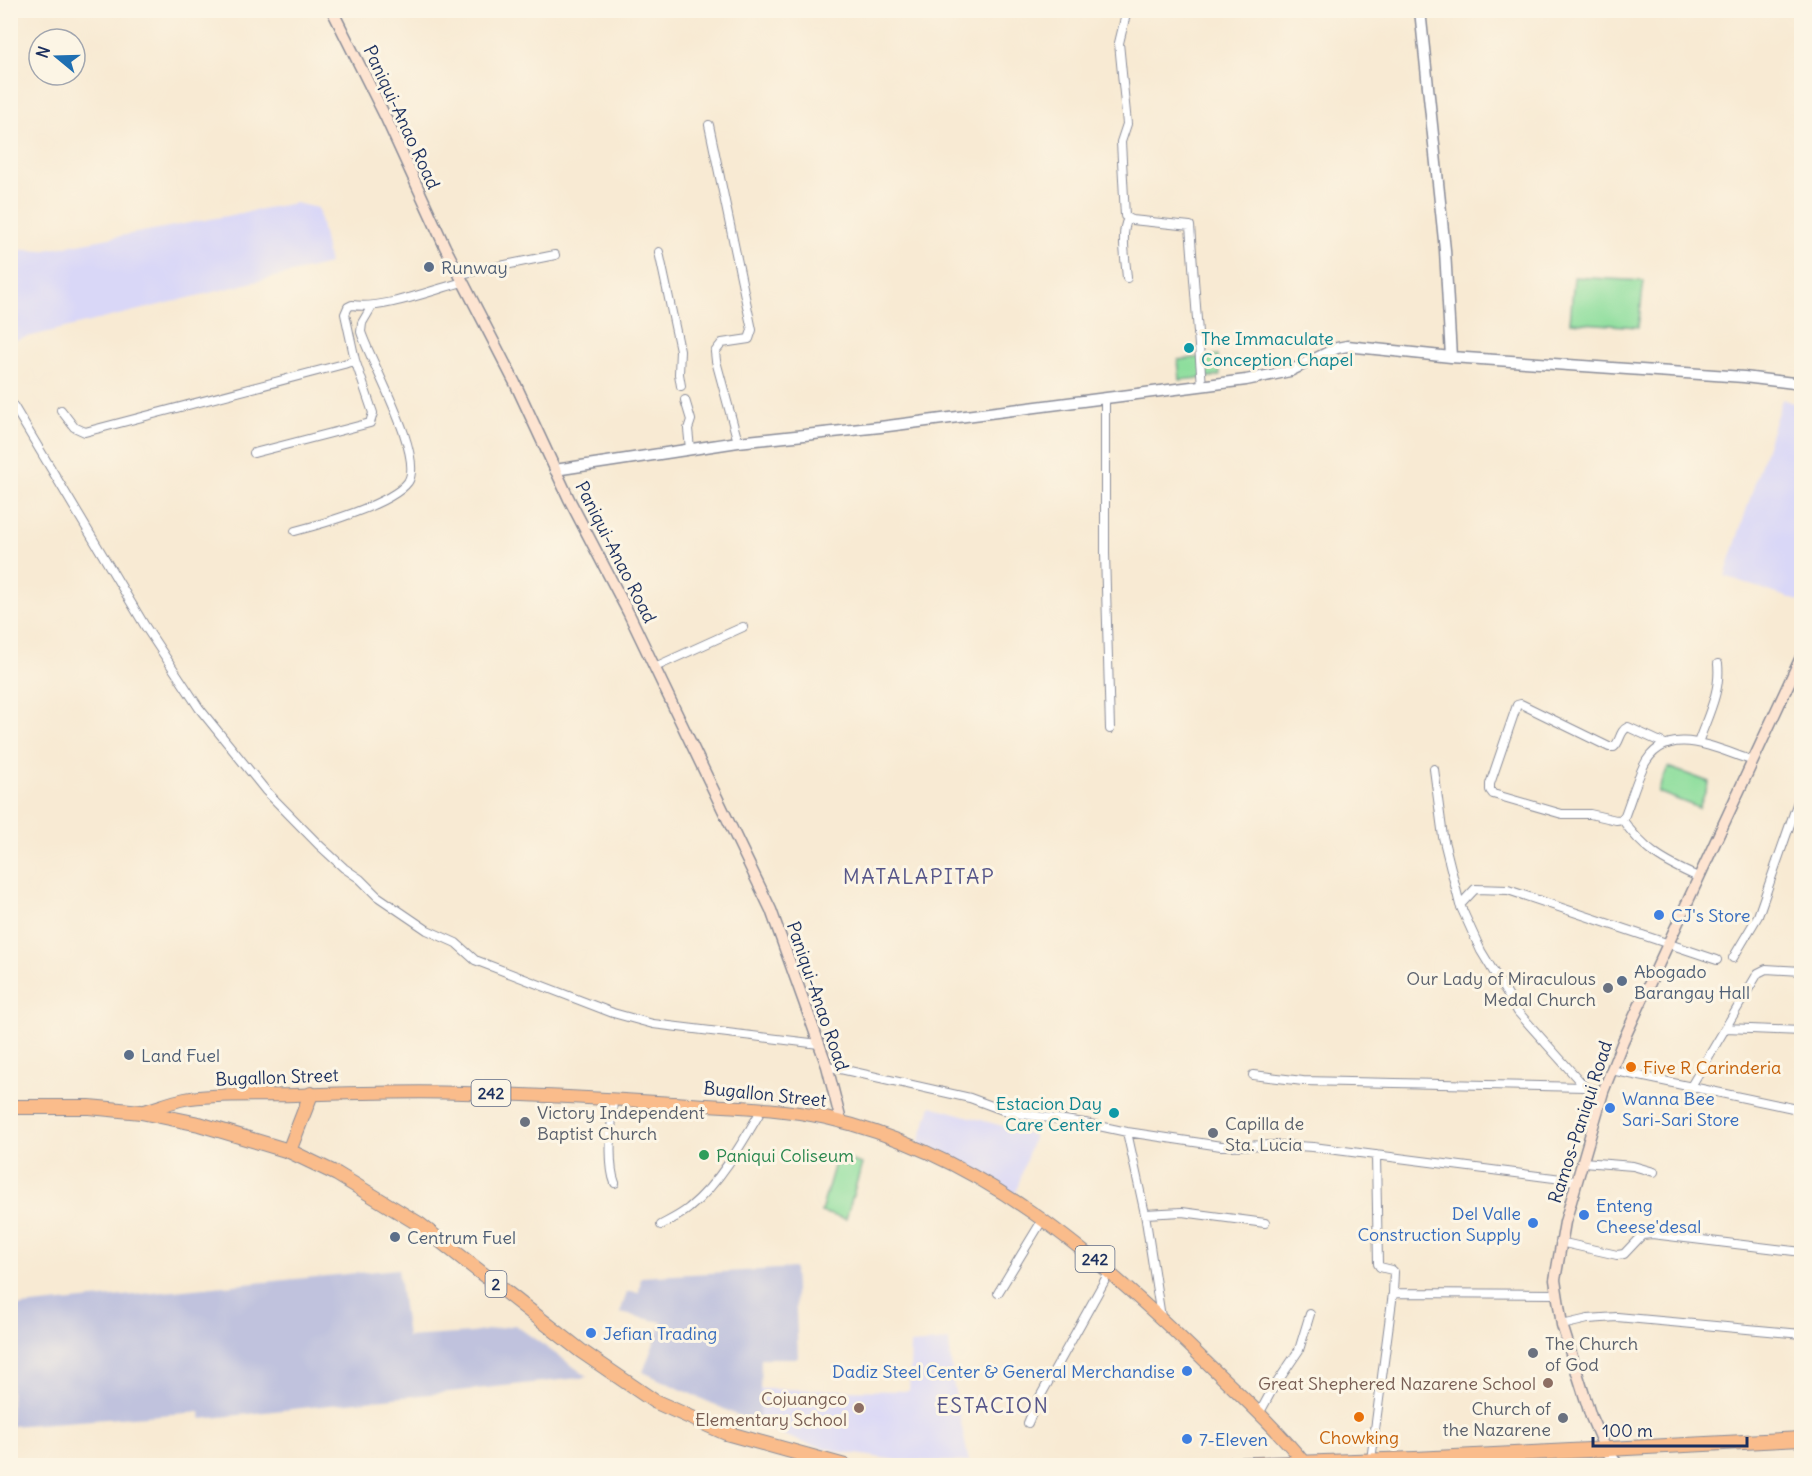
<svg xmlns="http://www.w3.org/2000/svg" width="1812" height="1476" viewBox="0 0 1812 1476" font-family="Delius,sans-serif">
  <style>
    .built { fill: #d9d7f7 }
    .industrial { fill: #c0c2dd }
    .green { fill: #8ede9d; stroke: #54867e; stroke-width: 1.5 }
    .lines { fill: none; stroke-linecap: round; stroke-linejoin: round }
    .minor-casing { stroke: #8a8c98; stroke-width: 10 }
    .tertiary-casing { stroke: #8a8c98; stroke-width: 13 }
    .secondary-casing { stroke: #8a8c98; stroke-width: 13 }
    .primary-casing { stroke: #8a8c98; stroke-width: 14 }
    .trunk-casing { stroke: #8a8c98; stroke-width: 16 }
    .minor { stroke: #fff; stroke-width: 8 }
    .tertiary { stroke: #fff; stroke-width: 10 }
    .secondary { stroke: #fde4d1; stroke-width: 10 }
    .primary { stroke: #fabc8b; stroke-width: 12 }
    .trunk { stroke: #fabc8b; stroke-width: 14 }
    .service-dot { fill: #5c6f8a; stroke: #fcf5e5; stroke-width: 2 }
    .culture-dot { fill: #0f9aa8; stroke: #fcf5e5; stroke-width: 2 }
    .shop-dot { fill: #3f7fe0; stroke: #fcf5e5; stroke-width: 2 }
    .worship-dot { fill: #6b7280; stroke: #fcf5e5; stroke-width: 2 }
    .food-dot { fill: #e8710a; stroke: #fcf5e5; stroke-width: 2 }
    .leisure-dot { fill: #2e9e5b; stroke: #fcf5e5; stroke-width: 2 }
    .education-dot { fill: #8d6e63; stroke: #fcf5e5; stroke-width: 2 }
    .labels { text-anchor: middle; dominant-baseline: central; stroke-width: 6; stroke-linejoin: round; paint-order: stroke }
    .shield { fill: #fcf5e5; stroke: #5e6a86; stroke-width: 1.5 }
    .shield-label { font-size: 16px; font-weight: bold; fill: #1b2f5e }
    .street-label { font-size: 18px; fill: #1b2f5e; stroke: #fcf5e5 }
    .service-label { font-size: 18px; fill: #4e5e75; stroke: #fcf5e5; text-anchor: start }
    .culture-label { font-size: 18px; fill: #0d838f; stroke: #fcf5e5; text-anchor: start }
    .shop-label { font-size: 18px; fill: #366cbe; stroke: #fcf5e5; text-anchor: start }
    .worship-label { font-size: 18px; fill: #5b616d; stroke: #fcf5e5; text-anchor: start }
    .food-label { font-size: 18px; fill: #c56008; stroke: #fcf5e5; text-anchor: start }
    .leisure-label { font-size: 18px; fill: #27864d; stroke: #fcf5e5; text-anchor: start }
    .education-label { font-size: 18px; fill: #785e54; stroke: #fcf5e5; text-anchor: end }
    .quarter-label { font-size: 21px; letter-spacing: 1.5px; fill: #57578a; stroke: #fcf5e5 }
  </style>
  <rect width="100%" height="100%" fill="#fcf5e5"/>
  <filter id="ink" filterUnits="userSpaceOnUse"><feTurbulence type="fractalNoise" baseFrequency=".0167" numOctaves="2"/><feDisplacementMap in="SourceGraphic" scale="12" xChannelSelector="R" yChannelSelector="G"/><feConvolveMatrix kernelMatrix="1 2 1 2 8 2 1 2 1" color-interpolation-filters="sRGB"/></filter>
  <filter id="wash" filterUnits="userSpaceOnUse"><feTurbulence type="fractalNoise" baseFrequency=".008" numOctaves="4" result="noise"/><feDisplacementMap in="SourceGraphic" scale="24" xChannelSelector="R" yChannelSelector="G"/><feGaussianBlur stdDeviation="1.35" result="paint"/><feColorMatrix in="noise" values="0 0 0 0 0 0 0 0 0 0 0 0 0 0 0 0 0 1.4 0 .05"/><feComposite in="paint" operator="in"/></filter>
  <g filter="url(#wash)">
    <rect width="100%" height="100%" fill="#f8ead3"/>
    <path class="built" d="M295,203L318,208L329,264L11,341V243V249L41,251Z
      M1782,399L1801,406V602L1725,576Z
      M931,1106L1034,1135L1015,1195L918,1145Z
      M949,1341L953,1382L969,1462L897,1460L842,1452L801,1442L759,1425L760,1389L909,1391L911,1344Z"/>
    <path class="industrial" d="M794,1268L798,1358H761L759,1425L643,1372L662,1322L620,1313L627,1292H639L641,1277Z
      M398,1269L407,1337L472,1333L515,1325L588,1377L201,1419L200,1412L11,1426V1307Z"/>
    <path class="green" d="M1574,277L1644,281L1638,327L1570,322Z
      M1218,355L1220,376L1180,380L1178,360Z
      M1668,767L1709,782L1699,808L1658,792Z
      M837,1156L862,1164L846,1219L821,1212Z"/>
  </g>
  <g filter="url(#ink)">
    <g class="lines">
      <defs>
        <path id="minor" d="M1127,10L1119,43L1127,124L1121,142L1125,216L1132,220L1190,226L1202,386
          M709,125L752,330L749,339L722,343L715,352L716,361L738,442
          M659,252L680,350L679,374L681,386
          M460,274L555,255
          M1127,278C1126,263 1120,231 1128,219
          M1105,399V553L1110,729
          M10,400L145,626L199,708L266,791L318,844L344,868L360,879L377,896L427,930L456,943L475,960L613,1013L653,1024L819,1044
          M685,400L691,420L688,429L690,449
          M61,410L74,427L85,432L344,364L355,360L345,314L348,307L352,305C383,310 432,290 463,282
          M254,453L370,423L373,413L355,360
          M295,531C322,524 392,504 408,482C425,456 370,361 361,332L362,323L372,306
          M655,667L743,627
          M1698,743C1707,717 1721,692 1718,664
          M1665,744L1628,727C1619,731 1621,741 1614,747H1609L1521,704L1517,705L1490,784V790L1493,794L1562,814H1590L1616,820L1622,819L1625,815C1631,799 1636,782 1643,767C1665,721 1716,749 1751,760
          M1434,769L1443,837L1460,905
          M1622,819C1644,851 1664,862 1698,877
          M1733,958L1758,916L1802,790
          M1726,1028L1802,1031
          M827,1066L970,1098L1008,1112L1085,1123L1127,1132L1221,1146L1282,1145L1313,1147L1577,1181
          M1611,1070L1802,1110
          M1253,1075L1303,1081L1585,1087L1603,1092
          M1585,1087L1518,1012L1481,951L1460,905L1475,889L1508,890L1717,960
          M1690,1088L1758,973L1766,969L1802,971
          M613,1099C612,1121 607,1164 615,1183
          M1127,1132L1145,1214L1161,1317
          M1376,1155L1378,1264L1380,1267L1392,1270L1394,1272L1393,1293L1556,1294
          M1583,1162L1633,1166L1654,1172
          M1145,1214L1182,1212L1265,1223
          M661,1225C670,1220 681,1215 689,1208C719,1184 743,1142 762,1109
          M1560,1242L1617,1255L1624,1254L1642,1235L1652,1234L1802,1252
          M998,1293L1043,1219
          M1562,1325L1588,1319L1617,1317L1802,1334
          M1259,1414L1272,1390L1299,1350L1310,1314
          M1028,1423L1036,1404L1110,1271
          M1371,1460L1393,1293"/>
        <path id="tertiary" d="M1420,10L1445,250L1451,357
          M555,470L738,442L880,427L1246,380L1290,371L1337,348L1347,346L1451,357L1744,377L1802,384
          M1605,1449L1619,1466"/>
        <path id="secondary" d="M332,10L385,116L445,247L515,383L569,499L629,614L771,910L827,1066L841,1121
          M1605,1449L1591,1417L1562,1325L1555,1280L1565,1222L1603,1092L1623,1041L1802,655"/>
        <path id="primary" d="M141,1112C156,1108 170,1102 185,1099C218,1093 261,1096 295,1095C351,1093 407,1091 463,1093C539,1095 615,1099 690,1104C735,1107 781,1108 826,1118C977,1152 1095,1253 1203,1359C1238,1393 1276,1427 1307,1466"/>
        <path id="trunk" d="M10,1107H89L141,1112L199,1124L289,1151L337,1174L419,1224L581,1351L654,1401L726,1433L845,1466
          M289,1151L311,1094
          M1197,1466L1415,1459L1802,1439"/>
      </defs>
      <use href="#minor" class="minor-casing"/>
      <use href="#tertiary" class="tertiary-casing"/>
      <use href="#secondary" class="secondary-casing"/>
      <use href="#primary" class="primary-casing"/>
      <use href="#trunk" class="trunk-casing"/>
      <use href="#minor" class="minor"/>
      <use href="#tertiary" class="tertiary"/>
      <use href="#secondary" class="secondary"/>
      <use href="#primary" class="primary"/>
      <use href="#trunk" class="trunk"/>
    </g>
  </g>
  <g class="service-dot">
    <circle cx="429" cy="267" r="6"/>
    <circle cx="1622" cy="981" r="6"/>
    <circle cx="129" cy="1055" r="6"/>
    <circle cx="395" cy="1237" r="6"/>
  </g>
  <g class="culture-dot">
    <circle cx="1189" cy="348" r="6"/>
    <circle cx="1114" cy="1113" r="6"/>
  </g>
  <g class="shop-dot">
    <circle cx="1659" cy="915" r="6"/>
    <circle cx="1610" cy="1108" r="6"/>
    <circle cx="1584" cy="1215" r="6"/>
    <circle cx="1533" cy="1223" r="6"/>
    <circle cx="591" cy="1333" r="6"/>
    <circle cx="1187" cy="1371" r="6"/>
    <circle cx="1187" cy="1439" r="6"/>
  </g>
  <g class="worship-dot">
    <circle cx="1608" cy="988" r="6"/>
    <circle cx="525" cy="1122" r="6"/>
    <circle cx="1213" cy="1133" r="6"/>
    <circle cx="1533" cy="1353" r="6"/>
    <circle cx="1563" cy="1418" r="6"/>
  </g>
  <g class="food-dot">
    <circle cx="1631" cy="1067" r="6"/>
    <circle cx="1359" cy="1417" r="6"/>
  </g>
  <circle class="leisure-dot" cx="704" cy="1155" r="6"/>
  <g class="education-dot">
    <circle cx="1548" cy="1383" r="6"/>
    <circle cx="859" cy="1408" r="6"/>
  </g>
  <g class="labels">
    <g class="shield">
      <rect x="471.5" y="1080" width="39" height="26" rx="4.5"/>
      <rect x="1075.5" y="1246" width="39" height="26" rx="4.5"/>
      <rect x="485.5" y="1271" width="21" height="26" rx="4.5"/>
    </g>
    <g class="shield-label">
      <text x="491" y="1093">242</text>
      <text x="1095" y="1259">242</text>
      <text x="496" y="1284">2</text>
    </g>
    <g class="street-label">
      <text transform="translate(402 117) rotate(65)">Paniqui-Anao Road</text>
      <text transform="translate(616 552) rotate(63)">Paniqui-Anao Road</text>
      <text transform="translate(818 996) rotate(71)">Paniqui-Anao Road</text>
      <text transform="translate(277 1077) rotate(-2)">Bugallon Street</text>
      <text transform="translate(765 1094) rotate(6)">Bugallon Street</text>
      <text transform="translate(1580 1122) rotate(-72)">Ramos-Paniqui Road</text>
    </g>
    <g class="service-label">
      <text x="441" y="267">Runway</text>
      <text x="1634" y="971">Abogado<tspan x="1634" dy="21">Barangay Hall</tspan></text>
      <text x="141" y="1055">Land Fuel</text>
      <text x="407" y="1237">Centrum Fuel</text>
    </g>
    <g class="culture-label">
      <text x="1201" y="338">The Immaculate<tspan x="1201" dy="21">Conception Chapel</tspan></text>
      <text x="1102" y="1103" text-anchor="end">Estacion Day<tspan x="1102" dy="21">Care Center</tspan></text>
    </g>
    <g class="shop-label">
      <text x="1671" y="915">CJ's Store</text>
      <text x="1622" y="1098">Wanna Bee<tspan x="1622" dy="21">Sari-Sari Store</tspan></text>
      <text x="1596" y="1205">Enteng<tspan x="1596" dy="21">Cheese'desal</tspan></text>
      <text x="1521" y="1213" text-anchor="end">Del Valle<tspan x="1521" dy="21">Construction Supply</tspan></text>
      <text x="603" y="1333">Jefian Trading</text>
      <text x="1175" y="1371" text-anchor="end">Dadiz Steel Center &amp; General Merchandise</text>
      <text x="1199" y="1439">7-Eleven</text>
    </g>
    <g class="worship-label">
      <text x="1596" y="978" text-anchor="end">Our Lady of Miraculous<tspan x="1596" dy="21">Medal Church</tspan></text>
      <text x="537" y="1112">Victory Independent<tspan x="537" dy="21">Baptist Church</tspan></text>
      <text x="1225" y="1123">Capilla de<tspan x="1225" dy="21">Sta. Lucia</tspan></text>
      <text x="1545" y="1343">The Church<tspan x="1545" dy="21">of God</tspan></text>
      <text x="1551" y="1408" text-anchor="end">Church of<tspan x="1551" dy="21">the Nazarene</tspan></text>
    </g>
    <g class="food-label">
      <text x="1643" y="1067">Five R Carinderia</text>
      <text x="1359" y="1437" text-anchor="middle">Chowking</text>
    </g>
    <g class="leisure-label">
      <text x="716" y="1155">Paniqui Coliseum</text>
    </g>
    <g class="education-label">
      <text x="1536" y="1383">Great Shephered Nazarene School</text>
      <text x="847" y="1398">Cojuangco<tspan x="847" dy="21">Elementary School</tspan></text>
    </g>
    <g class="quarter-label">
      <text x="919" y="876">MATALAPITAP</text>
      <text x="993" y="1405">ESTACION</text>
    </g>
  </g>
  <rect width="1812" height="1476" fill="none" stroke="#fcf5e5" stroke-width="36"/>
  <g transform="translate(57 57) rotate(289)"><circle r="28" fill="#fcf5e5" stroke="#a2a6af" stroke-width="1.5"/>
  <path d="M0-4.5L10 22L0 15L-10 22Z" fill="#1f6fb2"/>
  <text y="-9" font-size="16" font-weight="bold" text-anchor="middle" fill="#1b2f5e">N</text>
  </g>
  <path d="M1593 1437v9h154v-9" fill="none" stroke="#1b2f5e" stroke-width="3"/>
  <text x="1602" y="1437" font-size="18" fill="#1b2f5e" stroke="#fcf5e5" stroke-width="4.5" paint-order="stroke">100 m</text>
</svg>
